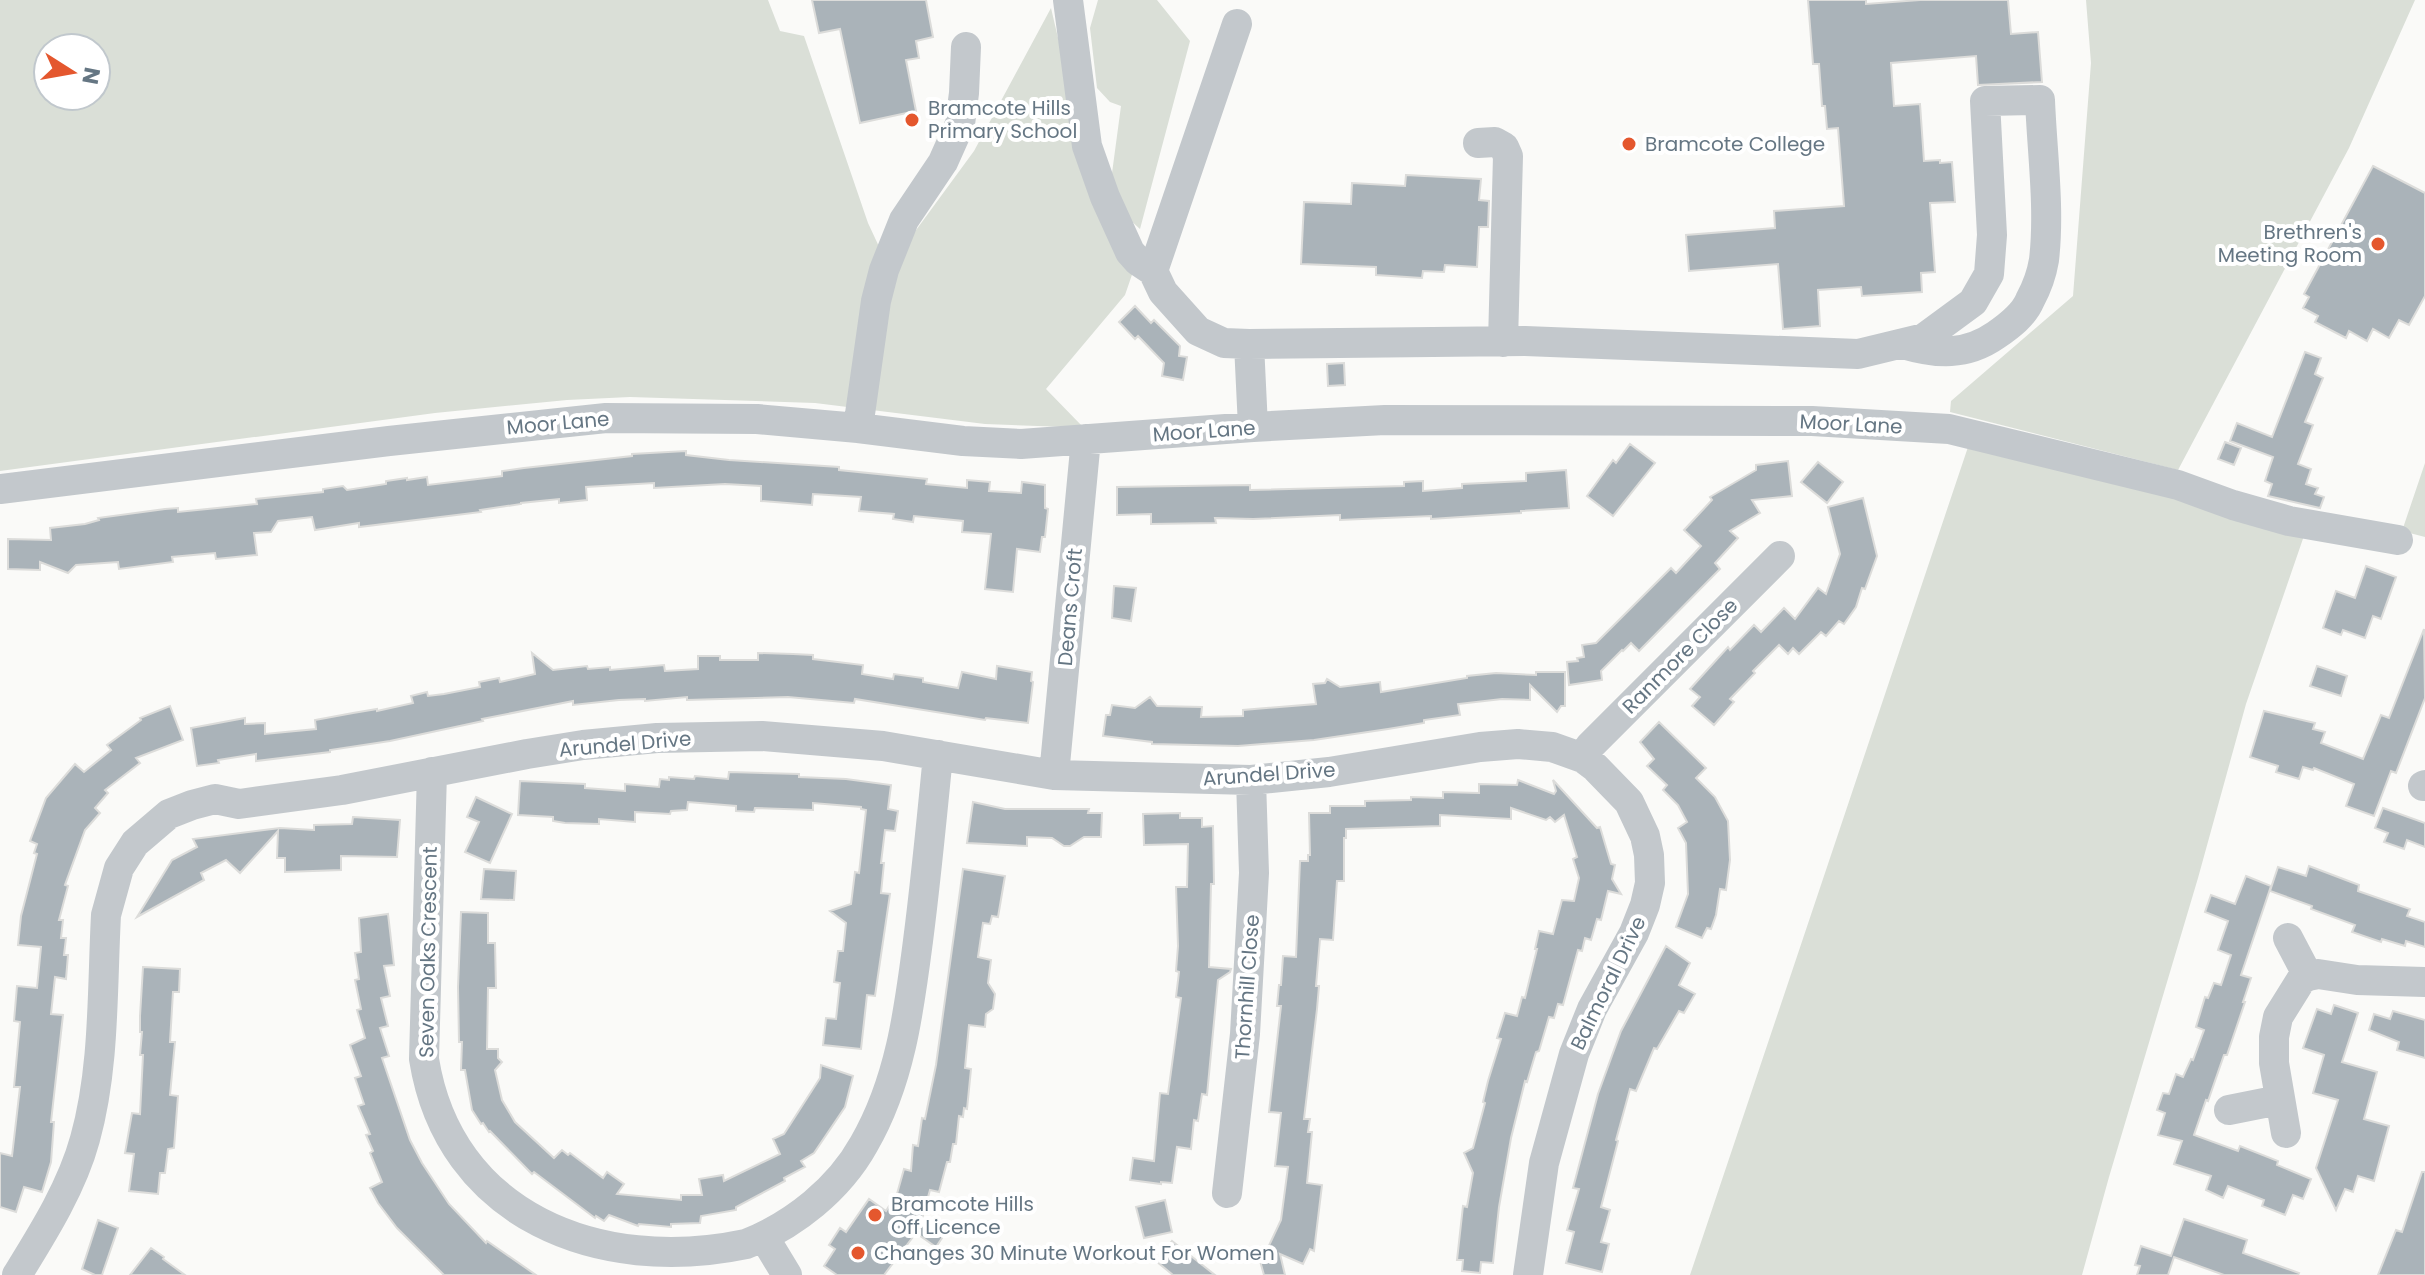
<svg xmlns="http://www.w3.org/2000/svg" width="2425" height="1275" viewBox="0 0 2425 1275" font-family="Poppins,sans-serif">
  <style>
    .green { fill: #dadfd7; fill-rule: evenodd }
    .building { fill: #aab3b9; stroke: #dcdcda; stroke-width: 2 }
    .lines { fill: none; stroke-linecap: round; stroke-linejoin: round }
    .minor { stroke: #c3c8cc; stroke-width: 30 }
    .poi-dot { fill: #e4572e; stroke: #fff; stroke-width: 3 }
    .labels { text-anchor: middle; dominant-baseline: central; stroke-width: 8; stroke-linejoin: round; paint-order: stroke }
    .poi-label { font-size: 20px; fill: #657683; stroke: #fff; text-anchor: start }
    .street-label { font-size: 20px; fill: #657683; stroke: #fff }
  </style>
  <rect width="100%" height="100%" fill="#fafaf8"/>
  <path class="green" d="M0,0H768L780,31L804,36L868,223L882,253L911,237L974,151L1051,8L1084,149L1135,266L1125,295L1046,389L1082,426L1067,427L985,424L815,403L630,397L567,400L435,413L0,471ZM48,48H96V96H48Z
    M1098,0H1157L1190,41L1140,229L1119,210L1110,188L1121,106L1110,102L1097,88L1090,28Z
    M2086,0H2415L2349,148L2178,470L1950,412L1951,401L2073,296L2091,63Z
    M1968,447L2306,530L2246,704L2198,878L2109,1177L2082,1275H1690Z
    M2425,463V537L2402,531Z"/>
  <path class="building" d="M812,0H926L933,37L916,41L919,58L906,60L916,111L860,123L840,29L819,33Z
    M1808,0H1866V4L1920,0H2008L2011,34L2038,32L2042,82L1978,85L1976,56L1891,63L1894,106L1920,104L1924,161L1940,160V163L1952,162L1955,202L1930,203L1935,272L1921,273L1922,292L1862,296L1861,287L1818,290L1820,326L1783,329L1778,264L1689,271L1686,235L1775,228L1774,211L1844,206L1838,128L1827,129L1825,106H1822L1819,64H1813Z
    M2373,166L2425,193V296L2409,325L2399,320L2389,338L2373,329L2367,341L2349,331L2346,338L2315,322L2318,316L2303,308L2309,297L2304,294Z
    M1406,175L1481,179L1479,200L1489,201L1488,227H1479L1477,267L1445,265L1444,272L1423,271L1422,278L1376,275V267L1301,264L1304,202L1351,204L1352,183L1405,186Z
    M1135,306L1151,323L1154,320L1180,346L1179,356L1187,357L1183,380L1162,376L1164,363L1138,336L1135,339L1119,322Z
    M2305,352L2321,358L2315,374L2323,378L2305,422L2313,425L2298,464L2311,469L2306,484L2318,488L2315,494L2324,497L2320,508L2268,496L2272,484L2265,481L2273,457L2230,441L2237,423L2272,437Z
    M1344,363L1345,385L1328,386L1327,364Z
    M2225,442L2241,448L2234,465L2218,459Z
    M1630,444L1655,463L1613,516L1587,496L1613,460L1616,463Z
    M686,451V455L729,460L839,467V470L927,479L926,484L967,488V480L990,482L989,491L1021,493L1022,482L1045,485V508L1048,509L1045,537H1042L1040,552L1017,549L1013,592L985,589L991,534L962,532L963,521L914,516L913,522L893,519L894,514L859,511L861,497L813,494L812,505L761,501V486L725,484L654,488V483L586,487L587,500L559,503V499L521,503V504L480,510L481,512L359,527V523L315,530L312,517L278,521L271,532L254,533L257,555L216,559L215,553L172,557L173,562L119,569L118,562L76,565L68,573L40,562V570L8,569V539L51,540L50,528L85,524L99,520L98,518L165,509L178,508V512L257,504L256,499L323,492V489L343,486L347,490L386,484V481L407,478V480L427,477L428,485L502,476V471L524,468L632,456V454Z
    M1788,461L1792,496L1752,500L1760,513L1730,531L1738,538L1715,563L1720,569L1639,651L1631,643L1623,651L1622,650L1601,671L1602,680L1569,685L1567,662L1578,661L1577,658L1584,657L1582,645L1596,643L1671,568L1676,573L1701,546L1684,530L1712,500L1710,497L1756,470V465Z
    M1818,462L1843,482L1827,503L1801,482Z
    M1566,470L1569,508L1521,511V513L1431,519V516L1340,520V515L1253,519L1215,518L1216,523L1151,524V514L1117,515V487L1250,485V490L1404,486V482L1423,481V491L1462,488V484L1526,481V473Z
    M1863,498L1877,556L1865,589L1862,588L1856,607L1844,624L1839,621L1826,636L1821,632L1799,654L1793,648L1788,654L1779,645L1753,671L1755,673L1730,699L1734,702L1714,725L1692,706L1700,697L1690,689L1728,647L1730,650L1754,625L1761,632L1784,608L1795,619L1818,588L1826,594L1840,554L1828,507Z
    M2366,566L2396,577L2381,619L2373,616L2365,638L2343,630L2341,635L2323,628L2336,591L2355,598Z
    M1114,586L1136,588L1131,621L1112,618Z
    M2424,629L2425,698L2396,773L2391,771L2374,816L2346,806L2354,784L2314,768L2313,770L2303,767L2299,779L2276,772L2278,766L2250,757L2264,711L2315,723L2313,729L2325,732L2321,743L2363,759L2381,715L2389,718Z
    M532,653L553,670L587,666L588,669L610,667V670L664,665L665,671L698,669V656H720V660H758V653L793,654L813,655V659L863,665L862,674L893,679L894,674L923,678V682L958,688L962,672L996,679L997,666L1032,672L1031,681L1033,682L1028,723L986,718L985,720L855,699L854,703L788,697L687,700V697L645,701V699L619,700L573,705V701L482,719L483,721L390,741L330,750V752L256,761V754L218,760L219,763L197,766L191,728L245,718V724L265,723V734L316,729L315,720L353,713L377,709V711L413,703L411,696L427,692L428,696L444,694L480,687L479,682L499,678L500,682L535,674Z
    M2317,666L2347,676L2341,696L2310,686Z
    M1536,672H1565V706H1561L1557,712L1530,685V700L1502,699L1458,704L1460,715L1424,720V723L1388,729L1314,740L1238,746L1152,744V742L1103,736L1106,715H1110L1112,705L1135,708L1150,697L1157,706L1202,707L1201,717L1243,716V710L1316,704L1313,684L1325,683L1327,679L1340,687L1380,682L1381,692L1467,678V676L1496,673L1536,675Z
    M170,706L183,740L136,758L140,763L105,790L108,793L95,808L100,813L85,830L65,885L68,886L59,920H63L61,938H66L64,955H68L66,979L55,977L51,1014L63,1015L51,1122H54L51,1162L42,1192L24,1187L16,1212L0,1207V1153L12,1156L20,1087H14L20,1022L14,1021L17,986L37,988L41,947L18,945L21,916L37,854L34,853L37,844L30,841L46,798L75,764L84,772L111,750L107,745L141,720L140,718Z
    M1659,722L1706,768L1696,778L1715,797L1728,821L1730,860L1726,890L1720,889L1716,915L1711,929L1707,928L1702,938L1676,927L1688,894L1686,843L1678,828L1687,822L1678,805L1663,790L1667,785L1647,766L1654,759L1640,742Z
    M729,772L799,774V777L846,779L891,785L888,809L898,811L895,831L885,830L881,863H884L881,893L890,894L875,996L867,995L861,1049L823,1045L826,1018L836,1019L840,983L834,982L838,951H843L846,923L830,911L851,904L855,872L859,873L866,810L861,809V807L813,803V810L755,808L754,812L736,811V806L688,802L687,810L671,811L670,814L635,812V822L599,819V824L565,823L553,821V817L518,815L520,781L585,784V788L625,791V784L659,787L660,779L669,780V777L694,779L695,776L728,779Z
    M1518,780L1554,794L1556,791L1553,780L1597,828L1600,827L1611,864L1615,865L1612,879L1621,894L1608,891L1601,920L1597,919L1591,940L1585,938L1582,951L1578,950L1563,1005L1558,1004L1554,1018L1549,1017L1539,1051L1536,1052L1527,1082L1525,1081L1511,1138L1499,1207L1493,1263L1481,1262L1480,1273L1462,1271L1463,1260H1457L1463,1206L1467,1207L1473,1173L1464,1153L1473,1148L1485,1103L1483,1102L1488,1081L1501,1039L1497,1038L1505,1013L1517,1016L1522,997L1525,998L1537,949H1535L1539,931L1553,934L1562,900L1574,901L1579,878L1573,859L1577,857L1564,815L1555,822L1550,817L1546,820L1511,808V819L1440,815V826L1346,829V838H1344V881H1337L1333,940L1320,939L1316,986H1319L1317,1009L1304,1119H1310L1308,1132H1312L1307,1183L1322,1185L1314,1251L1310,1249L1303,1264L1280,1254L1285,1275H1264L1258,1254L1266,1252L1281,1220L1288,1167L1275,1166L1281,1113L1269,1112L1281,1006H1277L1279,985H1281L1283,956L1296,957L1300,861H1308V855H1310L1309,813H1330V806H1365V801L1411,800V797L1443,798V792L1479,793V784L1517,785Z
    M476,797L512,814L490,863L465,852L479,822L467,817Z
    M973,802L1005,809H1089L1088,813H1102L1101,837H1084L1070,846H1064L1052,838L1027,837V846L967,843Z
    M2383,808L2425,823V847L2407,840L2404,849L2384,842L2388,833L2375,828Z
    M1180,813V818H1202V827L1213,826L1214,884H1211L1209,967L1231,969L1230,972L1218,980L1207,1095L1202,1094L1198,1121L1194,1120L1191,1149L1177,1147L1172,1183L1161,1182V1184L1130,1180L1133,1158L1154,1161L1160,1093L1168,1094L1181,998L1176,997L1179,972L1176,971L1178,946L1176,887H1187L1188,844L1144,845L1143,814Z
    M353,817L400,820L397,857L341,856V870L285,872V858H277L278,831L240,873L226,860L201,873L204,880L137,917L172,860L197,847L193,839L280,828L314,830V825L352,824Z
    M2309,866L2359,885L2358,891L2410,909L2407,916L2425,922V947L2406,941L2405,946L2382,939L2381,942L2352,932L2355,925L2311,909L2312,906L2270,891L2278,867L2306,876Z
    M484,869L516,871L514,900L481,899Z
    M963,869L1005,876L998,917L992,916L990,924L983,923L978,957L991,960L988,983L995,994L993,1009L986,1014L985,1027L969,1025L965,1068L971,1069L967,1109L964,1108L963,1117L959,1116L956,1144H953L950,1162H947L939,1192L930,1190L922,1219L943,1228L942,1238L936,1247L916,1233L884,1275H837L824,1266L835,1249L829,1245L840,1228L846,1232L869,1199L886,1211L889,1206L893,1208L904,1169L911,1171L913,1145L918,1146L922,1118L925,1119L936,1065Z
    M2246,876L2271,886L2241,975L2251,978L2243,1002H2245L2227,1055H2224L2208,1101L2206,1100L2194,1135L2238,1151L2240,1146L2278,1161L2277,1165L2311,1179L2303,1199L2293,1195L2285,1215L2262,1206L2264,1200L2228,1186L2223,1198L2206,1190L2211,1176L2174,1164L2182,1141L2158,1135L2165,1113L2157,1110L2163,1093L2169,1094L2176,1074L2183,1077L2191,1059L2193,1060L2204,1030L2196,1027L2205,997L2208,998L2214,983L2221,985L2231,955L2218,950L2228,921L2205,912L2211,895L2235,904Z
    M461,912L488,913V943H495L496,988H488L487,1049H498V1058L502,1062L495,1070L502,1100L515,1122L554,1158L562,1150L568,1155L570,1153L603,1178L607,1172L624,1184L617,1194L681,1200V1195H702L699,1179L723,1175L724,1181L780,1154L773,1139L784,1134L820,1078L821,1065L853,1076L845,1107L814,1153L801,1161L805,1167L784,1178L785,1181L736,1207V1210L701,1216L700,1223L671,1224V1227L639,1224L638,1226L609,1215L604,1221L596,1216L595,1218L534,1172L532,1174L490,1131L489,1132L483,1123L481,1124L472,1110L465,1070H461L462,1042H459L458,987Z
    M388,914L394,965L384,966L390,996L381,998L388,1026L380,1028L389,1056L382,1058L410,1140L422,1163L449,1204L486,1243L487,1241L536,1275H444L397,1228L378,1203L370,1188L382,1182L370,1153L373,1151L366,1135L370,1134L358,1106L364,1104L355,1078L361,1076L350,1045L365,1038L357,1010L361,1009L355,980L359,979L355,953L361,952L359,918Z
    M1666,946L1690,963L1679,985L1695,994L1684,1013L1679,1011L1657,1049L1654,1048L1636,1091L1630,1089L1616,1140L1618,1141L1601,1207L1610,1210L1601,1242L1609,1244L1602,1272L1566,1263L1574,1232L1567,1230L1579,1189L1573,1188L1598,1094L1621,1031Z
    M143,967L180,969L179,992H173L170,1042H175L170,1095L178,1096L174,1148L168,1149L165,1173H160L158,1194L129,1191L134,1154L125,1153L132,1113L140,1114L143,1055H140L142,1032H140V1016Z
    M2334,1005L2358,1013L2342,1062L2377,1072L2364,1119L2389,1126L2374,1181L2358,1176L2353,1192L2345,1189L2336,1210L2316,1168L2338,1100L2313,1093L2324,1055L2303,1048L2317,1009L2331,1014Z
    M2393,1011L2425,1020V1058L2397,1050L2399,1042L2369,1030L2374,1014L2390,1019Z
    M2422,1172H2425V1275H2378L2396,1230L2402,1232Z
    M1165,1200L1172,1232L1144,1238L1136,1207Z
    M2184,1219L2247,1240L2243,1253L2299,1273L2298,1275H2224L2174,1257L2168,1275H2137L2140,1266L2135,1265L2141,1246L2171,1256Z
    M98,1220L118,1228L102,1275H95L82,1269Z
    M1172,1241L1215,1275H1173L1156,1261Z
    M151,1248L164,1257L163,1259L185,1275H130Z"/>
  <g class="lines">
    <path class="minor" d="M1068,0L1087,146L1105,197L1130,252L1138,261L1153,271L1163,292L1198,331L1224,343L1249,344
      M1478,143L1495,142L1504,147L1508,156L1503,342
      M1153,271L1237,24
      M1253,427L1249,344L1525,341L1858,354L1924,338L1973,302L1989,274L1992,235L1985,101L2040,100C2042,152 2050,208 2044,260C2042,272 2036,289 2030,300C2024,315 2009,326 1996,335C1966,356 1937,354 1903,344
      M858,428L876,301L884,270L904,220L943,162L960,124L964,93L966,47
      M0,489L389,441L606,418L757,419L858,428L963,441L1021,444L1253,427L1385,420L1812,421L1949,429L2178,485L2233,505L2289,521L2398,540
      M1583,758L1590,746L1780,556
      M432,772L424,1059C449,1216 599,1275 746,1244C794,1225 839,1189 864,1144C900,1082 909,1011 918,941C926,879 932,817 938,755
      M1054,775L1086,439
      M2423,786L2425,785
      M2288,938L2308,976
      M2229,1110L2279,1100
      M2286,1133L2274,1063V1037L2278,1017L2301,980L2308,976L2318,974L2357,980L2425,982
      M1227,1193L1245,1034L1254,873L1251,780
      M764,1237L787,1275
      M17,1275C43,1233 72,1187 85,1139C105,1067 102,989 106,915L119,868L135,843L169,814L192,805L215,799L239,804L342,790L527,754L583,745L657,738L762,736L883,746L1054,775L1251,780L1329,772L1480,747L1518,744L1552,747L1583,758L1595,767L1629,802L1645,836L1649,855L1650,883L1645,905L1634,933L1592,1009L1574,1054L1544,1163L1528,1275"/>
  </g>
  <g class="poi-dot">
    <circle cx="912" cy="120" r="8"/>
    <circle cx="1629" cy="144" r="8"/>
    <circle cx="2378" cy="244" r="8"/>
    <circle cx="875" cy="1215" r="8"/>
    <circle cx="858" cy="1253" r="8"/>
  </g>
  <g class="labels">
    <g class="poi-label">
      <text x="928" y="108">Bramcote Hills<tspan x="928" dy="23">Primary School</tspan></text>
      <text x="1645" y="144">Bramcote College</text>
      <text x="2362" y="232" text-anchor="end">Brethren's<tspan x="2362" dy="23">Meeting Room</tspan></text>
      <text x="891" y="1204">Bramcote Hills<tspan x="891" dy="23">Off Licence</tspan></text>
      <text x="874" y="1253">Changes 30 Minute Workout For Women</text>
    </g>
    <g class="street-label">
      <text transform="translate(558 423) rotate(-5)">Moor Lane</text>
      <text transform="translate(1851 424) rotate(3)">Moor Lane</text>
      <text transform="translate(1204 431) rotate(-4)">Moor Lane</text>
      <text transform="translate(1070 607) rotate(-85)">Deans Croft</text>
      <text transform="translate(1680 656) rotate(-45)">Ranmore Close</text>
      <text transform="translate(625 744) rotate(-5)">Arundel Drive</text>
      <text transform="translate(1269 774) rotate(-4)">Arundel Drive</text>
      <text transform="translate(428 952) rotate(-89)">Seven Oaks Crescent</text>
      <text transform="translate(1608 983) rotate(-64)">Balmoral Drive</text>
      <text transform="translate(1247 987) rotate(-86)">Thornhill Close</text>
    </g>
  </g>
  <g transform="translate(72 72) rotate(101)"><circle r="38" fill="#ffffff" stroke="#c1c8cd" stroke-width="2"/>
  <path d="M0-6L14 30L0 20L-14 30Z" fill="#e4572e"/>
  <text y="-12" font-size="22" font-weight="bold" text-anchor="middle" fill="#657683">N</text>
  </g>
</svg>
